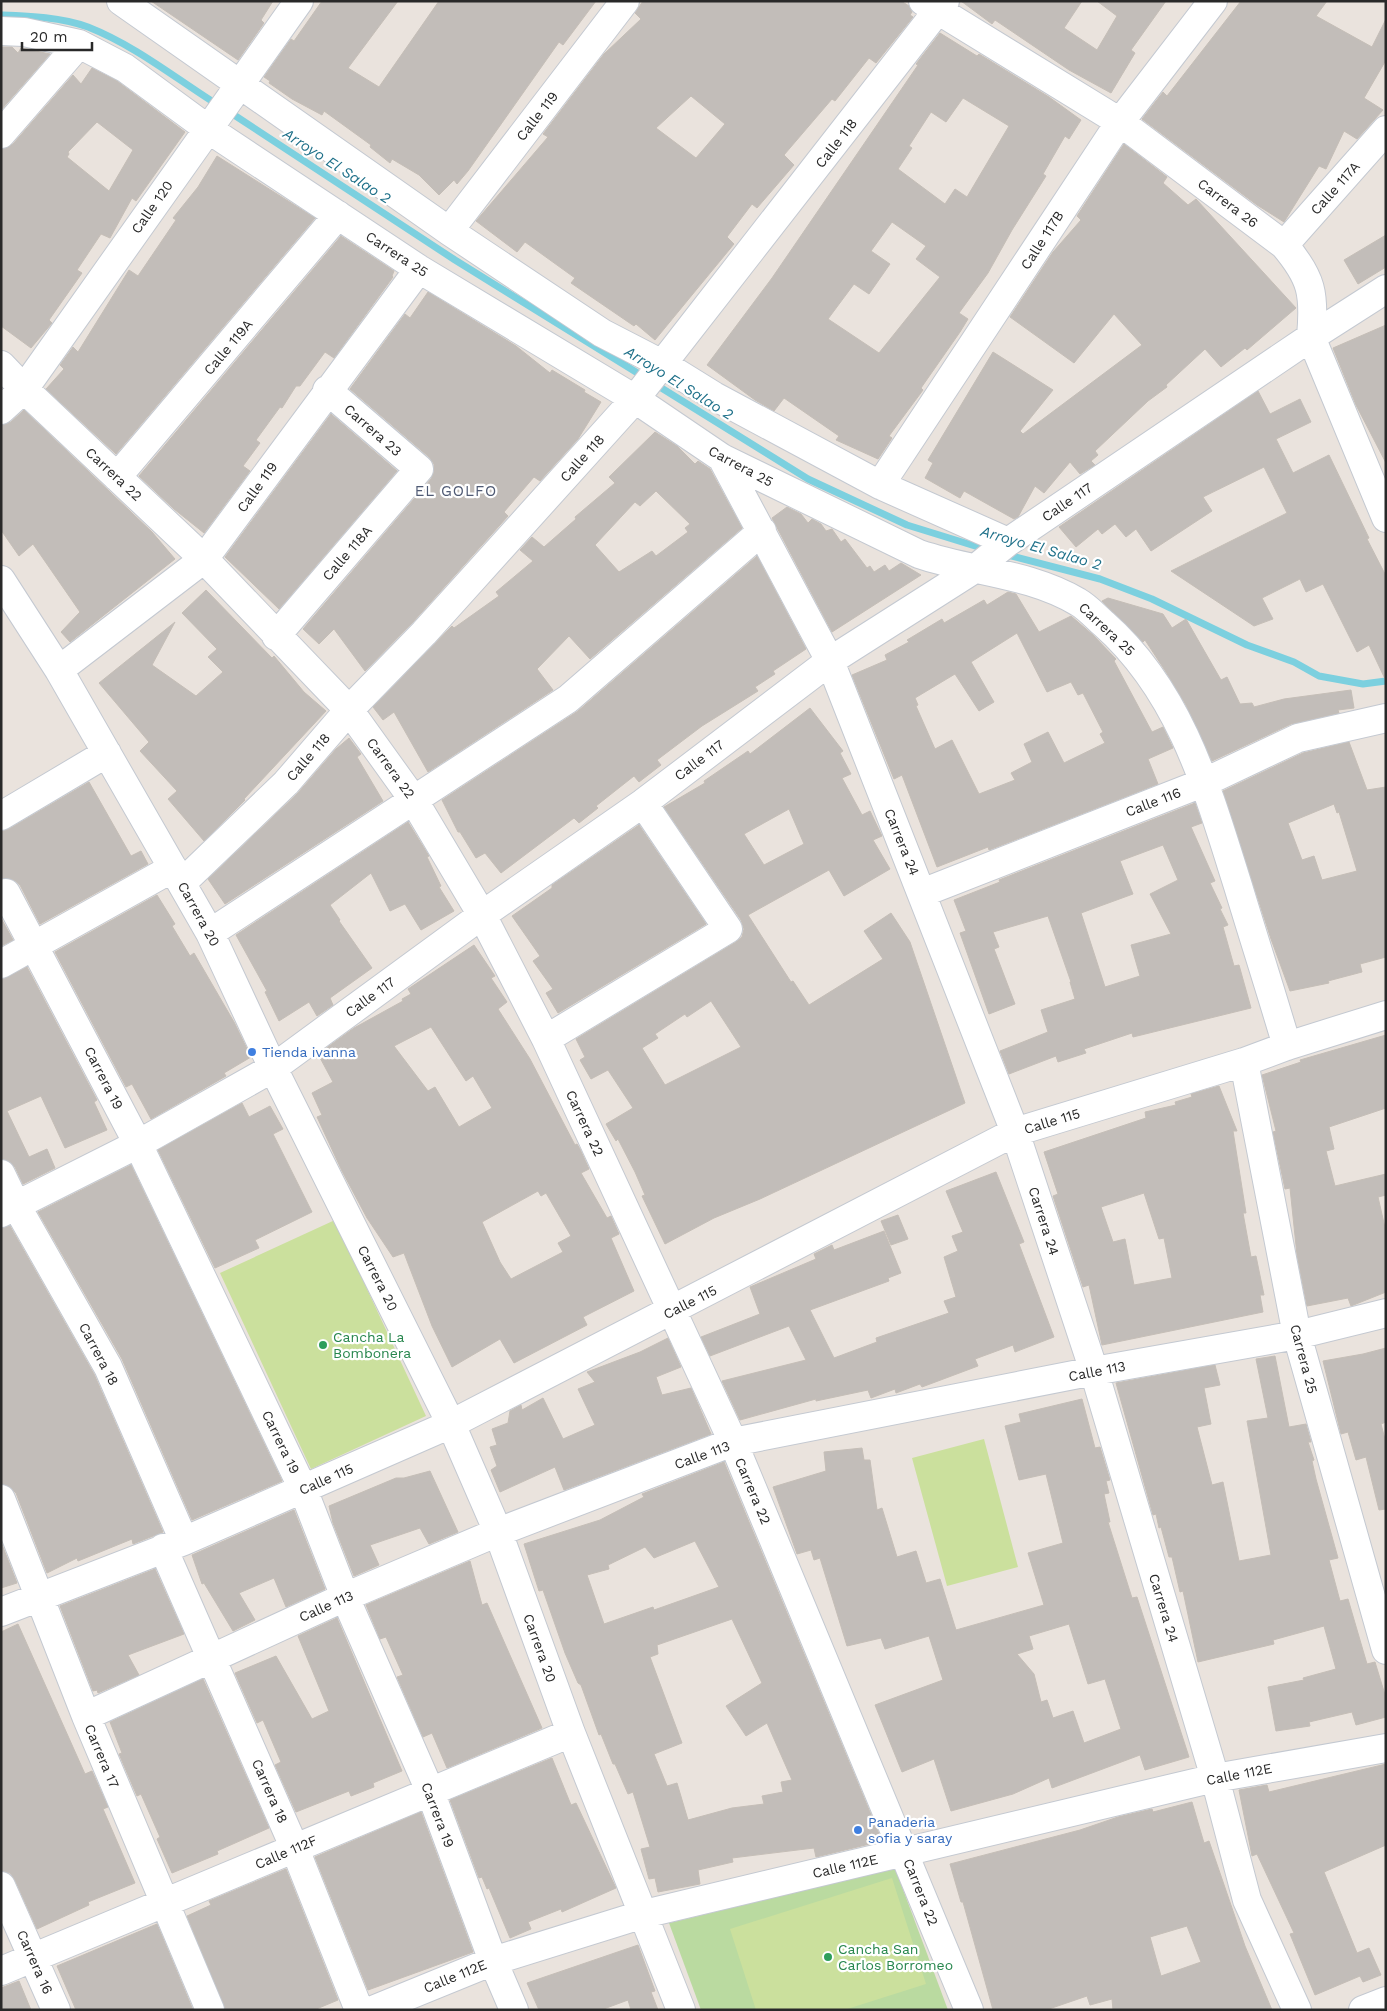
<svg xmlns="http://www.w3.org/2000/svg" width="1387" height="2011" viewBox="0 0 1387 2011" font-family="'Work Sans',sans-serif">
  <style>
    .green { fill: #badaa0 }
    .pitch { fill: #cbe09d }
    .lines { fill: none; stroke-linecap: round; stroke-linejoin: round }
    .stream { stroke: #7cd0df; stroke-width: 7 }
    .building { fill: #c2bdb9; stroke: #c5beb7; fill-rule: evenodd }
    .minor-casing { stroke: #c4c9d1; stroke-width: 30 }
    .minor { stroke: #fff; stroke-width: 28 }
    .shop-dot { fill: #3f7fe0; stroke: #fff; stroke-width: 2 }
    .leisure-dot { fill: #2e9e5b; stroke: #fff; stroke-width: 2 }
    .labels { text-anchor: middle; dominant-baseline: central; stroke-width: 4.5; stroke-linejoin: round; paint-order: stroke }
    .street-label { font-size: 14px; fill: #292929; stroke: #fff }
    .shop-label { font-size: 14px; fill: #366cbe; stroke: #fff; text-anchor: start }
    .leisure-label { font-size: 14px; fill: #27864d; stroke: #fff; text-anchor: start }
    .water-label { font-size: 15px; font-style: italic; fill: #1e7089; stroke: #fff }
    .neighbourhood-label { font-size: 15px; letter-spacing: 1px; fill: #4f5a74; stroke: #fff }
  </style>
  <rect width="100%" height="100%" fill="#eae3dd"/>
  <path class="green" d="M895,1868L948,2010H701L669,1923Z"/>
  <path class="pitch" d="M335,1220L426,1416L311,1469L220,1273Z
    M984,1439L1018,1567L947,1586L912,1458Z
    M892,1878L926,1984L844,2010H756L730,1929Z"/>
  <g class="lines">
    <path class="stream" d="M1,15C29,16 61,17 88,27C136,46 175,78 218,105
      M228,111L455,260L644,377
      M655,384L808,479L907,525L988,550
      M1004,554L1100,579L1152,599L1247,645L1294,662L1319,676L1363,684L1386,681"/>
  </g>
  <path class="building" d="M151,1H273L261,20L264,23L238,60Z
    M322,1H398L348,68L379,87L439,1H596L563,45L559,42L468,171L457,184L454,180L439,195L419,175L392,159L390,163L370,147L371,145L324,111L322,115L292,99L269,83L270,81L264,77L291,39L294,41Z
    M643,1H901L909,6L912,12L910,15L913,17L876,63L869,58L835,101L832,99L784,155L794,165L757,208L752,204L727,237L734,244L655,340L636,324L634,326L571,283L575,278L525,242L517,252L476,221L548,137L543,134L604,54L641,19L635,13ZM691,96L725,124L696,158L656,128Z
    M961,1H1082L1064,28L1097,50L1117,16L1097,1H1166L1131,50L1135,53L1111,93L1069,70L995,20L992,24Z
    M1241,1H1327L1316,16L1372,47L1386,19V60L1364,98L1383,110L1357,139L1344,131L1326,169L1319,166L1284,222L1257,205L1142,119L1163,92L1167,96Z
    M940,33L977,56L979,54L1049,97L1081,120L1069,139L1065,136L1043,174L1046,176L1012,230L988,273L959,313L968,319L960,332L921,388L923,390L889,436L892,438L878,459L836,440L839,436L784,398L774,411L755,400L707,365L772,278L918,65L916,64ZM963,98L1009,126L967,197L955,189L945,204L898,169L912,148L909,146L931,112L946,122ZM892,222L926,246L916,259L940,277L879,353L828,319L854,284L869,294L890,264L871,251Z
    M1,47H12L18,53L21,48L50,54L1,110Z
    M92,68L117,81L185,132L136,201L132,198L110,238L101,234L77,270L82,273L49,320L52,323L31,348L1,326V149L13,144L73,75L81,84ZM97,122L133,150L109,191L67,157L69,154L68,152Z
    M1124,144L1167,177L1163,183L1188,205L1196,199L1296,308L1247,350L1245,348L1221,367L1205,349L1166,385L1167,387L1148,401L1095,451L1098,455L1091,461L1095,465L1080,474L1070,462L1044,493L1035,486L1018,517L1014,519L964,491L960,498L925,478L933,463L928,460L993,352L1053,390L1020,431L1023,434L1142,345L1114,314L1074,363L1010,317L1053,252L1081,220L1077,216Z
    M217,156L315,218L116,454L46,389L64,369L60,365L73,347L78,352L129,270L138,276L176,220L173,218L198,187Z
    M1386,235V267L1358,284L1344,260Z
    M341,236L394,271L392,276L393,277L334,358L325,352L300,386H296L282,408L280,407L256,440L260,443L243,466L250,471L204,533L174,509L139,476Z
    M428,292L516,346L550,373L552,370L585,390L584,392L601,402L578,439L540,481L534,477L504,512L508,516L413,622L365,671L334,629L319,644L303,629L431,479L434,472V464L429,457L350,389L405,314L410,318Z
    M1386,325V463L1356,405L1333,348Z
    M1258,391L1270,414L1300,399L1311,422L1276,439L1293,473L1329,455L1369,538L1367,539L1386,576V681L1369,645L1357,652L1323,584L1306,592L1300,579L1262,598L1273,619L1254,626L1171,571L1287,513L1264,467L1203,497L1212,511L1151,551L1136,529L1126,537L1115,524L1102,534L1098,529L1076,547L1059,527Z
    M24,410L152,532L175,559L70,642L61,632L80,612L33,544L19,556L1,530V425L11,422Z
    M331,414L397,471L279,609L225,557Z
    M655,432L677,446L695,464L698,461L710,469L742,528L590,659L569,636L537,669L553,690L428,772L394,712L383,720L373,707L452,626L454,628L499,596L496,592L533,561L520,550L532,537L544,547L576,519L575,517L615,483L609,477ZM656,491L690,524L685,528L688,532L656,556L652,551L619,572L595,545L635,502L640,506Z
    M787,507L801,514L808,523L812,519L821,524L826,531L832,529L841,542L845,539L867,568L870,566L874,572L885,565L889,571L901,563L921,575L832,632L772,518Z
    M757,556L806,649L773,671L775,674L755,687L758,691L702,726L657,760L661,765L639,782L634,776L596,806L598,808L579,823L574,818L501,873L485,853L476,858L460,832H458L442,800L578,711Z
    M206,590L272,658L274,656L304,692L326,711L244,799L245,800L204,841L168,799L177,791L140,751L149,742L99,683L175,622L152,665L196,696L223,672L208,657L217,649L182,613Z
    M1008,592L1016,594L1039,632L1071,616L1093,635L1116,659L1114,661L1152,732L1163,727L1173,748L1148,759L1158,784L989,850L988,847L937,867L902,775L894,779L852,675L887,660L885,655L909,642L907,640L942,619L944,623L984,600L987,605ZM1017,633L1047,692L1071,682L1078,695L1083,693L1103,732L1100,734L1105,743L1064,763L1048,732L1024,744L1032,762L1011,773L1015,780L979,794L952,740L935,749L916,706L918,705L915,698L955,674L979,711L994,702L971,662Z
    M1108,598L1163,614L1172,628L1186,619L1221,680L1227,677L1240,704L1252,703L1254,707L1284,699L1351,690L1354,708L1338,710L1339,713L1291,724L1212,761L1186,705L1166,672L1145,640L1143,642L1102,601Z
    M810,708L843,751L840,753L851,774L842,778L862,815L870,811L882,836L873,840L890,869L844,896L829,870L748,915L791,982L793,981L809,1005L883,959L864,931L891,913L910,942L965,1103L760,1199L714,1218L665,1244L642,1196L645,1195L635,1172L618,1139L616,1141L606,1124L633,1108L608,1070L591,1079L580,1060L585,1057L576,1039L736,942L742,937L744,929L741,920L664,807L705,783L704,781L748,751L750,754ZM789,809L804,844L764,865L744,834ZM711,1001L741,1047L665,1085L642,1048L658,1038L655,1034L685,1014L687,1017Z
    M349,738L361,754L357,757L383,801L225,904L208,879L297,794L336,749Z
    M1349,742L1367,790L1386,787V957L1360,964L1362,972L1328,981L1329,983L1290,991L1271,939L1223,791L1303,753ZM1334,804L1337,813L1339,812L1357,871L1322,880L1314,856L1302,860L1288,823Z
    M89,782L131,856L141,851L148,864L40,924L20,885L14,880L1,879V832L9,829Z
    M1195,803L1202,823L1191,827L1215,881L1210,883L1222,908L1220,909L1228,925L1223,927L1234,966L1239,965L1251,1008L1133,1037L1132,1033L1084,1049L1086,1053L1058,1062L1056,1056L1009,1074L1000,1051L1048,1032L1041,1010L1075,999L1070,982H1071L1048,916L993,932L999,947L994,949L1015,1004L989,1014L960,933L966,931L954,900L1000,882L999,880ZM1163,845L1178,880L1150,894L1171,934L1131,945L1140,976L1105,987L1081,913L1133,894L1120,861Z
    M408,822L429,856L427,857L441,886L439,887L454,911L421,930L405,904L390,911L371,873L330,905L340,920L339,921L372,968L330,998L333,1005L317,1016L309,1002L279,1021L265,992L267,991L236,935Z
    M639,825L706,924L558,1013L546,993L553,989L533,961L540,956L512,916L552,888V885Z
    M157,895L175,924L172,926L190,956L194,953L234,1022L251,1057L224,1073L226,1076L151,1119L132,1084L126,1087L55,952Z
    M1,918L13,940L1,946Z
    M474,945L495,976L491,978L507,1002L498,1009L530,1059L575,1145L577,1144L580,1149L589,1169L581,1173L607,1218L611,1216L619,1234L611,1238L634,1291L583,1317L587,1325L514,1363L500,1339L452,1367L432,1326L404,1253L393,1257L367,1218L342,1171L317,1117L322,1115L312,1093L333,1082L318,1054L354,1028L403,1001L402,999L411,994L408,989ZM431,1027L466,1081L473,1076L492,1108L459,1127L435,1087L428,1091L394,1046ZM538,1191L541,1196L546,1193L571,1236L558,1243L563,1252L511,1279L500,1262L482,1222Z
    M27,967L97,1100L94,1102L107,1130L65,1148L41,1096L7,1111L29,1157L47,1149L55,1168L23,1184L15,1167L9,1161L1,1159V980Z
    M1386,1035V1108L1329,1127L1334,1149L1326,1151L1335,1186L1386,1174V1195L1378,1197L1386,1232V1292L1351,1306L1348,1298L1307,1306L1297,1255L1290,1188L1285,1189L1273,1132L1276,1131L1262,1075L1301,1062L1300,1060Z
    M1219,1086L1237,1131H1233L1246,1213H1243L1251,1257L1256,1256L1264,1295H1260L1263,1312L1102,1345L1089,1285L1083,1287L1053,1196L1058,1194L1044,1152L1146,1118L1145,1112L1176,1105L1175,1102L1192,1097L1191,1094ZM1144,1193L1159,1239L1164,1238L1172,1278L1134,1285L1125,1239L1113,1242L1101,1207Z
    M242,1103L249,1117L270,1106L283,1129L273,1134L312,1212L255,1240L259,1248L215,1268L158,1150Z
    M131,1165L282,1481L192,1520L122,1359L38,1212Z
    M996,1172L1024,1242L1019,1244L1054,1337L1015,1352L1013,1345L975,1359L978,1366L922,1387L920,1384L896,1393L895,1389L871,1398L868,1390L816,1401V1399L740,1420L722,1381L806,1360L789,1326L710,1356L701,1337L760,1314L750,1287L816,1259L814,1254L832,1245L834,1250L884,1231L901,1273L888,1278L889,1281L810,1310L834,1358L877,1342L876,1338L949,1313L944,1301L956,1297L944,1257L958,1251L952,1236L963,1232L946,1191Z
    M898,1215L908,1239L891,1245L881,1221Z
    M10,1226L94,1374L163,1532L133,1544L132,1539L78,1561L77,1558L47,1573L16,1493L10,1487L1,1484V1228Z
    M668,1338L681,1367L656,1377L662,1395L691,1388L711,1434L564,1490L555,1467L500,1492L491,1470L497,1466L490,1447L497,1445L492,1429L508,1423L510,1411L521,1405L522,1410L543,1398L563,1439L595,1425L578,1389L595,1382L587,1372L640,1352Z
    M1386,1348V1422L1381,1424L1386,1443V1509L1379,1510L1366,1457L1356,1460L1348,1432L1341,1434L1323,1361L1363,1354Z
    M1275,1356L1289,1427L1306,1424L1311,1442H1308L1314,1460L1312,1461L1316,1479L1338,1558L1329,1560L1340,1601L1348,1599L1367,1664L1375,1662L1386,1698V1717L1356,1725L1352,1712L1309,1722L1310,1726L1276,1731L1268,1687L1304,1680L1303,1678L1336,1669L1324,1626L1273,1640L1274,1644L1198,1662L1183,1591L1180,1592L1172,1557H1169L1161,1527L1159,1528L1156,1514L1153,1515L1116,1383L1215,1365L1220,1385L1204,1388L1211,1424L1197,1427L1212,1485L1223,1482L1239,1561L1271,1555L1247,1421L1268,1418L1256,1359Z
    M1082,1399L1095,1448L1100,1447L1110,1480L1106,1481L1109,1493L1104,1494L1110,1522H1108L1132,1598L1137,1597L1189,1757L1145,1770L1140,1755L1052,1788L1049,1778L1013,1794L951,1811L934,1759L902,1772L875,1705L943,1680L929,1636L885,1649L881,1638L847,1646L820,1558L814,1560L811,1550L797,1554L773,1487L826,1471L824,1452L862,1448L864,1460H870L877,1510L882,1508L897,1557L916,1551L926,1583L940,1579L956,1630L1044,1605L1028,1553L1063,1543L1046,1474L1019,1480L1005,1426L1021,1422L1019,1414ZM1069,1624L1088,1684L1105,1679L1121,1729L1084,1743L1073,1711L1053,1718L1047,1700L1041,1702L1034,1674L1017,1654L1033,1649L1029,1636Z
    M724,1462L882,1841L816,1857L814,1848L732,1858L733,1862L698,1870L700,1884L658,1892L655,1878L649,1879L641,1849L650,1847L633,1792L628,1794L615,1764H613L601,1734L599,1735L581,1685L578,1683L565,1653L543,1590L539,1591L524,1544L600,1520L644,1497L642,1494ZM695,1541L719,1587L654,1610L653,1607L604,1624L587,1575L609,1569L608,1565L645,1547L654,1558ZM732,1619L762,1683L726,1706L746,1736L767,1723L792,1780L781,1782L783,1792L762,1796L764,1804L732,1808L688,1820L677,1783L667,1786L654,1754L682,1743L650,1657L658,1654L657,1645Z
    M430,1471L458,1532L429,1544L420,1528L370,1545L379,1565L354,1576L333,1523L329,1506L396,1478H404Z
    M294,1510L325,1589L286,1607L274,1578L239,1593L255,1620L233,1631L204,1583L202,1584L192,1555Z
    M1,1542L17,1583L1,1588Z
    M470,1561L482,1605L487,1603L542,1728L447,1768L432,1733L423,1737L397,1677L403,1675L386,1637L380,1639L366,1605Z
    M155,1569L184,1634L128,1655L139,1675L98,1693L97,1690L93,1691L60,1606Z
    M337,1618L402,1771L373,1783L374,1787L351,1796L349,1791L296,1812L275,1765L281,1762L263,1720L257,1723L235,1673L276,1656L312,1719L329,1711L298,1636Z
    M18,1624L85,1774L92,1771L108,1807L103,1809L135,1883L88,1902L89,1905L37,1929L15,1880L10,1873L1,1871V1632Z
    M203,1679L269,1828L217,1851L218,1854L172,1873L157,1839L160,1837L141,1794L137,1796L119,1754L122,1753L110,1722Z
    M552,1758L571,1805L576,1803L616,1888L562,1912L561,1909L528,1922L531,1929L510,1938L489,1888L487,1889L482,1877L479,1878L450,1800Z
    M1386,1764V1845L1324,1872L1357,1953L1369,1948L1381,1975L1363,1982L1360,1976L1315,1995L1290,1934L1294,1933L1257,1854L1252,1856L1239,1790L1267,1785L1269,1792Z
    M1192,1802L1204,1843L1209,1841L1245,1946L1272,2010H1113L1112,1999L1090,2005L1087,1996L1046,2010H993L963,1902H961L950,1864L1080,1830L1118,1817L1152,1809L1153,1812ZM1187,1926L1201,1962L1161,1976L1150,1937Z
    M421,1812L473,1952L368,1990L315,1857Z
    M286,1869L338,2000L314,2010H225L187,1916L211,1905L209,1901Z
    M157,1924L193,2010H76L57,1966Z
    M638,1945L655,1991L651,1992L658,2010H631L628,2000L601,2010H539L527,1983Z
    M19,1981L31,2010H1V1988Z"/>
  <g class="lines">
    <defs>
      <path id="minor" d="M121,1L449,231L602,333L664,365L714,396L880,485L1008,542
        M923,1L1120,122L1284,245C1312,278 1315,294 1311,337L1386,518
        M1,31L24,32L79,44L125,68L208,129L419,269L635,399L722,458L919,554C972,572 1029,573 1078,602C1087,607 1096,617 1104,624C1181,692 1208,791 1238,886C1254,939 1271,992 1287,1046
        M1,134L79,44
        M449,231L625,1
        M1284,245L1386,130
        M1,365L24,389L204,559L349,710L413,799L482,915L546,1039L733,1442L969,2010
        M1,410L24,389L299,1
        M722,458L830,661L1015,1132L1094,1371L1215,1778L1247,1900L1297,2010
        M117,477L338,215
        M880,485L1120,122L1213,1
        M1,580L59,670L210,933L273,1068L451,1424L498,1532L571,1733L681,2010
        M276,636L419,469L327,390
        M59,670L204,559L419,269
        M1,816L107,753
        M182,883L286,783L349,710L424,633L635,399L945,1
        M6,893L138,1144L303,1489L345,1597L430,1791L493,1961L514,2010
        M922,893L1205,782L1298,738L1386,718
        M210,933L568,699L762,531
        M1,964L173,868
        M546,1039L728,929L643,803
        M1244,1062L1297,1335L1386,1650
        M1,1174L16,1205L108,1367L184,1541
        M1,1213L138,1144L273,1068L482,915L643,803L830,661L976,568L1008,542L1311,337L1386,289
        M1,1499L86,1716L210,2010
        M163,1548L295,1849L359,2010
        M1,1612L184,1541L451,1424L1015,1132L1244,1062L1287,1046L1386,1015
        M86,1716L345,1597L498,1532L733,1442L1094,1371L1297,1335L1386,1313
        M1,1886L56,2010
        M1,1971L571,1733
        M373,2010L493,1961L644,1914L1215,1778L1386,1748
        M1363,2010L1386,2001"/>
    </defs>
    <use href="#minor" class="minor-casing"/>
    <use href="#minor" class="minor"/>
  </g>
  <g class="shop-dot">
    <circle cx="252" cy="1052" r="5"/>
    <circle cx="858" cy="1830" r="5"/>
  </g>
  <g class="leisure-dot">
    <circle cx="323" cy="1345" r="5"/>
    <circle cx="828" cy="1957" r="5"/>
  </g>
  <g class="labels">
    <g class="street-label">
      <text transform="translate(537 116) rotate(-52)">Calle 119</text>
      <text transform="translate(836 143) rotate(-52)">Calle 118</text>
      <text transform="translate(1335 188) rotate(-48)">Calle 117A</text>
      <text transform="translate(1228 203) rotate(37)">Carrera 26</text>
      <text transform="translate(152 207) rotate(-55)">Calle 120</text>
      <text transform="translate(1042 240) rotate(-57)">Calle 117B</text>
      <text transform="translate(397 254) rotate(33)">Carrera 25</text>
      <text transform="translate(228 347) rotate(-50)">Calle 119A</text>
      <text transform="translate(373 430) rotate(41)">Carrera 23</text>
      <text transform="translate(582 458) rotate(-48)">Calle 118</text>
      <text transform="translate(741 466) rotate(28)">Carrera 25</text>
      <text transform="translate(114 474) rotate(43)">Carrera 22</text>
      <text transform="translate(257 487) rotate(-54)">Calle 119</text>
      <text transform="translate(1067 502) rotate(-34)">Calle 117</text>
      <text transform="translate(347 553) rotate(-49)">Calle 118A</text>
      <text transform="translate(1107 629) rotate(43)">Carrera 25</text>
      <text transform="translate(308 757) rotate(-49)">Calle 118</text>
      <text transform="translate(699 760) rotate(-37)">Calle 117</text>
      <text transform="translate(391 768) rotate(54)">Carrera 22</text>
      <text transform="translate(1153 802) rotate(-21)">Calle 116</text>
      <text transform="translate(902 842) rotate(68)">Carrera 24</text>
      <text transform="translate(199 914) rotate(61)">Carrera 20</text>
      <text transform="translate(370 997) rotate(-36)">Calle 117</text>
      <text transform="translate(104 1078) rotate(63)">Carrera 19</text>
      <text transform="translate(1052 1121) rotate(-17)">Calle 115</text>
      <text transform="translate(585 1123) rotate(65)">Carrera 22</text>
      <text transform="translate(1044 1221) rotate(72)">Carrera 24</text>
      <text transform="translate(378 1278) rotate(63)">Carrera 20</text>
      <text transform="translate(690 1302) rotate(-27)">Calle 115</text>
      <text transform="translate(99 1354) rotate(62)">Carrera 18</text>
      <text transform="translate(1304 1359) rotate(75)">Carrera 25</text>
      <text transform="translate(1097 1371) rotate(-11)">Calle 113</text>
      <text transform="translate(281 1442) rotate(64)">Carrera 19</text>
      <text transform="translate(702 1455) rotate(-20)">Calle 113</text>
      <text transform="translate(326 1479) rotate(-24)">Calle 115</text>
      <text transform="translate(753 1491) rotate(67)">Carrera 22</text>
      <text transform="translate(326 1606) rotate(-24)">Calle 113</text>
      <text transform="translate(1164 1608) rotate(73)">Carrera 24</text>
      <text transform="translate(540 1648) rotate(70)">Carrera 20</text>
      <text transform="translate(102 1756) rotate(67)">Carrera 17</text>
      <text transform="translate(1239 1774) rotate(-11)">Calle 112E</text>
      <text transform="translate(270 1791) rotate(66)">Carrera 18</text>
      <text transform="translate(438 1815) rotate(69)">Carrera 19</text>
      <text transform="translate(286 1852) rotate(-23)">Calle 112F</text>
      <text transform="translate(845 1866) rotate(-13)">Calle 112E</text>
      <text transform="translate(921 1892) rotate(68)">Carrera 22</text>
      <text transform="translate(35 1962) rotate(66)">Carrera 16</text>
      <text transform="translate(455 1976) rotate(-22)">Calle 112E</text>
    </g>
    <g class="shop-label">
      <text x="262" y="1052">Tienda ivanna</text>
      <text x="868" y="1822">Panaderia<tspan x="868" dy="16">sofia y saray</tspan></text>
    </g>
    <g class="leisure-label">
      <text x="333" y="1337">Cancha La<tspan x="333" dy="16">Bombonera</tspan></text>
      <text x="838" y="1949">Cancha San<tspan x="838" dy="16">Carlos Borromeo</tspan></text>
    </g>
    <g class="water-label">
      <text transform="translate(337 166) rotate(33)">Arroyo El Salao 2</text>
      <text transform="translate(679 383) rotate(32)">Arroyo El Salao 2</text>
      <text transform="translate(1041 548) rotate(16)">Arroyo El Salao 2</text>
    </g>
    <g class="neighbourhood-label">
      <text x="456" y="491">EL GOLFO</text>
    </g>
  </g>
  <rect width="1387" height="2011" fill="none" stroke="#292929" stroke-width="5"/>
  <path d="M22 42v8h70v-8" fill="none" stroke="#292929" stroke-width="2.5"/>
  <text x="30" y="42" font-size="15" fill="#292929" stroke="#ffffff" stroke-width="4" paint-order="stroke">20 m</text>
</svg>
